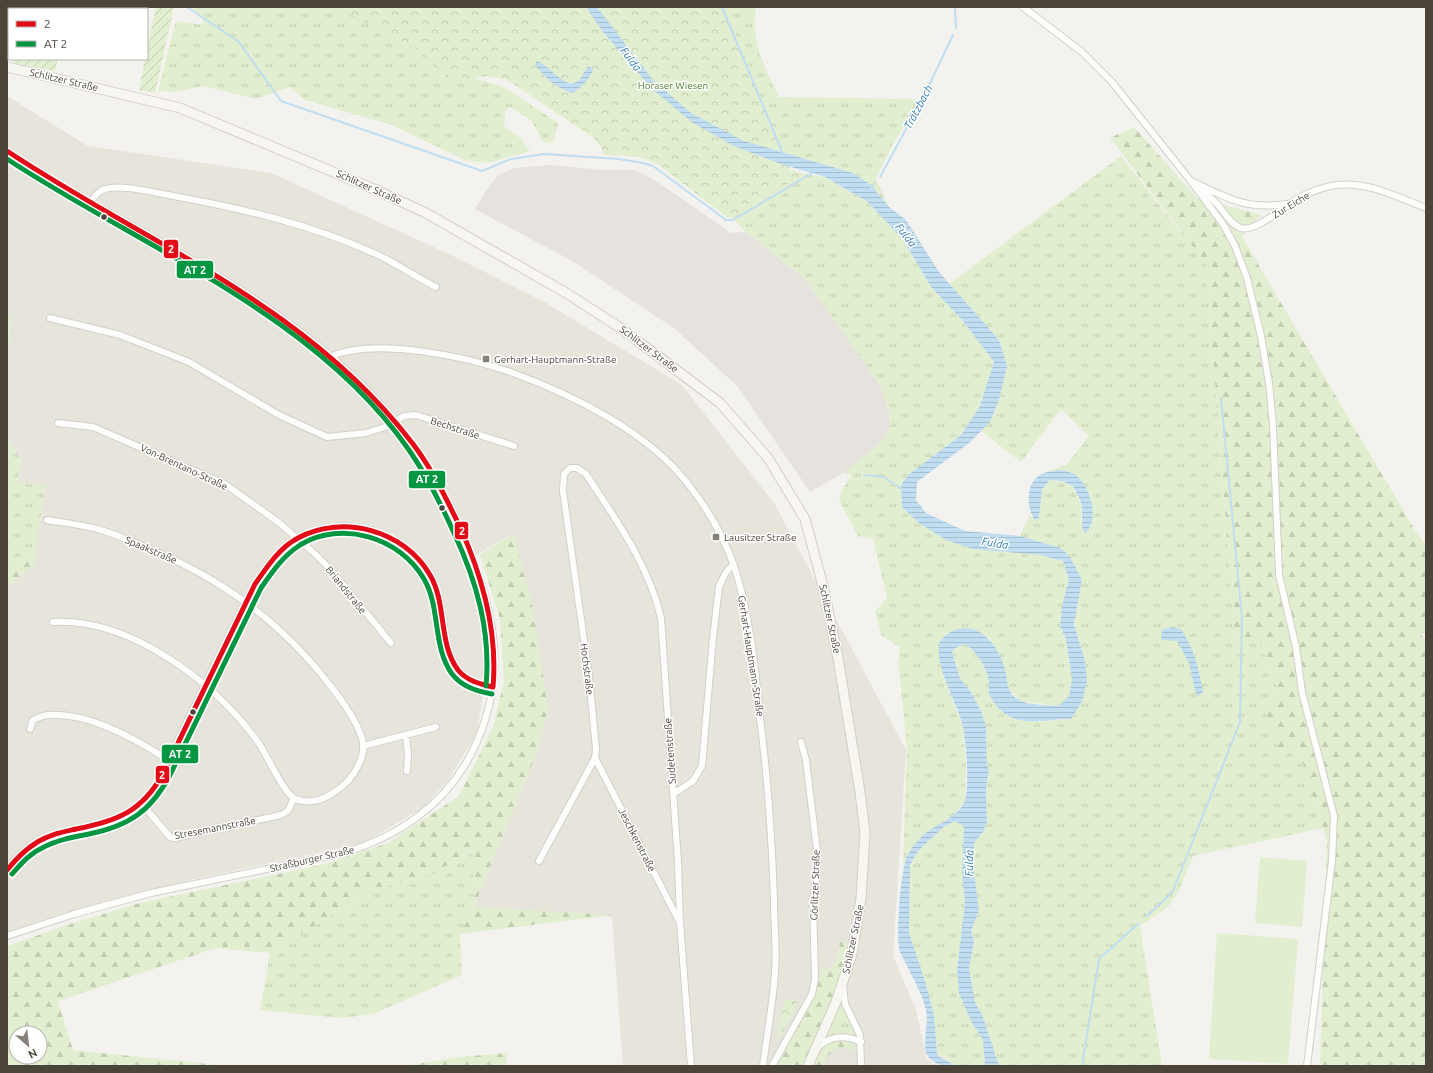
<svg xmlns="http://www.w3.org/2000/svg" width="1433" height="1073" viewBox="0 0 1433 1073" font-family="Ubuntu,sans-serif">
  <style>
    .residential { fill: #e7e4dc }
    .industrial { fill: #e6e2de }
    .grass { fill: url(#grass-tufts) }
    .forest { fill: url(#forest-firs); fill-rule: evenodd }
    .park { fill: url(#park-crowns) }
    .garden { fill: url(#garden-furrows) }
    .pitch { fill: #e1eecf }
    .water { fill: url(#water-rules) }
    .lines { fill: none; stroke-linecap: round; stroke-linejoin: round }
    .stream { stroke: #c0ddf1; stroke-width: 2 }
    .minor-casing { stroke: #d2d0cb; stroke-width: 8 }
    .secondary-casing { stroke: #d3cfc5; stroke-width: 11 }
    .minor { stroke: #fdfdfc; stroke-width: 6 }
    .secondary { stroke: #f7f6f1; stroke-width: 9 }
    .bus-1-casing { stroke: #fff; stroke-width: 8 }
    .bus-2-casing { stroke: #fff; stroke-width: 8 }
    .bus-1 { stroke: #e30b17; stroke-width: 5 }
    .bus-2 { stroke: #059641; stroke-width: 5 }
    .bus-dot { fill: #4b4439; stroke: #fff; stroke-width: 1.5 }
    .poi-dot { fill: #868178; stroke: #fff; stroke-width: 1.5 }
    .labels { text-anchor: middle; dominant-baseline: central; stroke-width: 3; stroke-linejoin: round; paint-order: stroke }
    .street-label { font-size: 10px; fill: #4b4439; stroke: #fff }
    .park-label { font-size: 10px; fill: #4a7f2a; stroke: #fff }
    .poi-label { font-size: 10px; fill: #4b4439; stroke: #fff; text-anchor: start }
    .water-label { font-size: 11px; font-style: italic; fill: #2e7ab2; stroke: #fff }
    .line-badge { stroke: #fff; stroke-width: 1.5 }
    .badge-label { font-size: 11px; text-anchor: middle; font-weight: bold; fill: #fff }
  </style>
  <defs>
    <pattern id="grass-tufts" width="24" height="20" patternUnits="userSpaceOnUse"><rect width="24" height="20" fill="#e1eecf"/><path d="M3 7l-1-3M5 7V3M7 7l1-3M15 17l-1-3M17 17v-4M19 17l1-3" fill="none" stroke="#c3cdb2"/></pattern>
    <pattern id="forest-firs" width="22" height="20" patternUnits="userSpaceOnUse"><rect width="22" height="20" fill="#e1eecf"/><path d="M5 1l3.5 6h-7zM16 11l3.5 6h-7z" fill="#c3cdb2"/></pattern>
    <pattern id="park-crowns" width="20" height="18" patternUnits="userSpaceOnUse"><rect width="20" height="18" fill="#e1eecf"/><path d="M2 6a3 3 0 1 1 6 0M12 15a3 3 0 1 1 6 0" fill="none" stroke="#c3cdb2"/></pattern>
    <pattern id="garden-furrows" width="10" height="10" patternUnits="userSpaceOnUse"><rect width="10" height="10" fill="#e1eecf"/><path d="M-1 1l2-2M0 10L10 0M9 11l2-2" fill="none" stroke="#c3cdb2"/></pattern>
    <pattern id="water-rules" width="6" height="5" patternUnits="userSpaceOnUse"><rect width="6" height="5" fill="#c0ddf1"/><path d="M0 2.5h6" fill="none" stroke="#a6bfcf"/></pattern>
  </defs>
  <rect width="100%" height="100%" fill="#f4f2ee"/>
  <path class="residential" d="M7,96L88,146L271,173L451,255L546,303L682,385L774,503L906,750L893,956L916,1010L927,1059L937,1066H623L612,916L474,907L539,747L548,708L513,534L465,561L472,577L491,646L477,733L449,779L423,808L361,844L190,880L60,914L7,932V587L34,564L44,487L17,483L21,460L7,438V367L11,317L7,316Z"/>
  <path class="industrial" d="M551,165L602,170H636L662,185L731,233L746,232L805,279L880,385L888,407L891,427L879,445L843,473L810,492L738,387L675,329L574,262L475,209L486,191L498,175L514,168Z"/>
  <path class="grass" d="M191,7H577L476,69L477,79L504,87L558,123L553,142L544,143L531,120L510,107L505,111L504,126L521,139L530,151L488,163L467,161L392,125L305,100L290,87L256,99L203,86L177,92L158,91L176,21L203,25L202,16Z
    M597,7H756C751,42 764,67 779,97L921,99L892,146L876,179L889,207L871,185L853,173L744,141Z
    M1121,156L1206,264L1235,640L1258,637L1280,694L1261,703L1297,745L1323,828L1193,856L1178,893L1168,907L1140,926L1162,1066H999L983,1017L975,1002L969,969L974,941L971,931L979,911L974,872V843L983,832L987,822L986,788L989,770L987,766L986,726L981,711L971,692L960,678L952,653L954,649L963,644C975,647 988,670 989,682C990,685 988,688 989,691C999,724 1037,724 1065,719L1085,661L1074,624L1082,580L1061,548L1020,536L1030,514L1035,520L1039,518L1042,489L1050,480L1062,481L1073,486L1082,508L1081,521L1083,531L1084,484C1070,471 1065,470 1047,471L1066,465L1089,436L1061,409L1021,462L981,431L990,422L999,400L1007,366L999,340L949,284Z
    M804,174L825,177L868,202L904,241L931,287L963,321L994,362L980,406L961,435L908,475L902,485V507L1003,552L1040,555L1063,561L1069,579L1062,606L1061,630L1066,639L1072,679L1069,696L1058,706L1020,701L1009,689L1006,682L1005,669L990,638L971,629L955,630L943,675L962,724L966,760L965,801L954,815L926,833L908,853L903,867L907,750L899,668V647L881,635L875,611L887,598L873,539L858,536L839,500L842,490L852,475L843,473L879,445L891,427L888,407L880,385L805,279L746,232L732,218Z
    M7,438L21,460L17,483L45,486L36,549L7,574Z
    M955,821L964,826L962,873L965,903L963,932L972,1023L983,1040L985,1066H956L937,1053L934,1016L909,933L910,865L918,851L934,836L945,826Z
    M473,849L474,907L460,934L462,975L373,1014L341,1018L260,1010L270,953L370,891L433,874Z
    M841,1002L857,1036L842,1033L826,1036Z"/>
  <path class="forest" d="M1134,127L1197,198L1262,215L1250,225L1242,237L1416,532L1426,545V632L1421,634L1426,641V1066H1320L1327,841L1297,745L1279,748L1261,703L1280,694L1258,638L1235,641L1206,264L1110,138Z
    M7,316L11,317L7,367Z
    M514,534L534,613L548,708L539,747L474,907L613,915L460,934L474,907L472,849L433,874L370,891L270,953L216,948L58,1001L73,1050L229,1066H7V946L73,923L140,903L325,864L388,843L459,796L493,727L504,682L500,619L480,554ZM16,1033H40V1057H16Z
    M36,549L34,564L7,587V574Z
    M840,942H846C851,963 812,1044 802,1066H777L817,991L821,969H830C837,961 839,953 840,942Z
    M840,1040L852,1043L857,1052C838,1044 831,1048 822,1066H813C820,1052 824,1043 840,1040Z
    M507,1053L506,1066H403L459,1057Z"/>
  <path class="park" d="M336,7H725L790,170L804,174L732,218H728L656,163L635,156L604,155L601,147L594,138L506,79L486,76L452,82L421,51Z
    M796,999L798,1001L780,1038H777L784,1001Z"/>
  <path class="garden" d="M156,7H174L155,93L139,90L145,59H147V50Z
    M14,59H58L55,71L13,63Z"/>
  <path class="pitch" d="M1260,857L1307,861L1302,927L1255,923Z
    M1217,933L1298,939L1288,1064L1209,1059Z"/>
  <path class="water" d="M586,7H597L653,80L691,113L744,141L853,173L871,185L889,207L906,220L939,272L999,340L1007,366L999,400L990,422L969,443L917,482L916,500L926,513L965,531L1020,536L1061,548L1070,557L1082,580L1074,624L1085,661L1087,680L1083,700L1071,719C1051,719 1033,725 1013,718C1003,714 991,702 989,692C988,689 990,685 989,682C988,670 975,647 963,644L954,649L952,653L960,678L971,692L981,711L986,726L987,766L989,769L986,788L987,822L983,832L974,843V872L979,911L971,931L974,941L969,969L975,1002L983,1017L999,1066H985L983,1040L972,1023L959,993L957,970L965,903L962,873L964,826L955,821L945,826L934,836L918,851L910,865L909,933L925,981L934,1016L937,1053L939,1056L956,1066C945,1066 934,1066 927,1055C923,1048 927,1026 927,1016C925,998 913,979 905,962C903,957 899,952 899,947C896,932 901,866 908,854C912,847 921,836 927,832C941,822 964,814 966,795C969,775 966,743 962,723C956,700 936,670 939,645C940,638 948,633 955,630C981,621 999,647 1005,669C1008,681 1006,693 1019,700C1027,705 1048,705 1058,706L1069,696L1072,679L1066,639L1060,626L1062,606L1069,579L1063,561L1040,555L973,549L946,540L919,523L902,507L901,485L908,475L961,435L980,406L994,362L963,321L931,287L904,241L868,202L825,177L781,164L734,146L693,123L652,89L603,32Z
    M537,61C550,66 557,80 571,84L579,81L588,66L593,69C590,80 582,86 573,93C558,89 544,78 535,64Z
    M1062,470C1065,471 1070,472 1074,474C1090,484 1100,518 1086,533L1083,531C1081,522 1083,515 1082,507C1081,500 1076,492 1073,486L1062,481L1050,480L1042,489L1039,518L1035,520C1027,510 1026,489 1035,479C1042,471 1053,471 1062,470Z
    M1173,627L1181,629C1194,648 1199,669 1203,692L1198,696L1196,694L1189,663L1177,641L1161,640L1162,630Z"/>
  <g class="lines">
    <path class="stream" d="M187,7L239,42L281,101L482,171L511,159L544,154L619,159L643,163L653,166L726,220H733L814,172
      M722,7L783,154
      M955,7L956,28
      M880,177L923,98L953,35
      M871,188L875,183
      M864,475L884,477L903,490
      M1147,916L1173,891L1240,722L1242,618L1221,398
      M1082,1066L1099,959L1138,924"/>
    <defs>
      <path id="minor" d="M1023,7L1082,52L1112,82L1190,180L1223,224L1235,246L1247,278L1261,336L1269,383L1273,425L1279,575L1296,647L1302,692L1334,816L1332,861L1307,1066
        M7,151C53,183 102,208 150,236C291,316 412,395 471,554C490,603 502,654 489,706C470,783 418,830 344,853L151,893L74,914L7,936
        M1191,181C1227,198 1246,210 1287,204
        M1199,189C1206,194 1212,198 1218,205C1224,212 1231,225 1241,228C1255,233 1285,205 1299,198C1310,192 1323,187 1336,185C1368,181 1397,197 1426,208
        M90,203C94,197 98,191 105,189C121,184 151,192 168,195C240,208 311,224 378,255C397,264 416,277 436,287
        M50,318L120,335L189,362L279,415L327,437L366,433L388,426L404,416L416,415L514,446
        M332,356C376,337 468,357 513,373C573,395 648,432 688,484C707,508 724,537 734,566C750,614 755,667 760,718C768,780 772,840 774,902C774,925 777,949 775,972C773,1003 767,1035 763,1066
        M58,423L93,427L225,484L278,522L313,552L330,569L391,643
        M47,520C65,523 86,525 104,531C115,534 127,540 138,544C200,569 248,598 296,646C316,667 358,715 363,743C365,756 356,772 348,781C340,789 325,800 313,801C308,802 298,801 294,798C281,789 268,756 258,742C214,682 131,618 53,622
        M30,729L33,720C38,718 43,715 48,715C88,712 136,739 168,760
        M406,736L408,754L407,771
        M363,746L436,727
        M595,758L679,921
        M673,794L693,781L702,766L713,638L719,587L725,574L733,564
        M142,804L170,837L174,838L281,815L288,811L294,798
        M539,861L595,758L596,749L589,676L563,491L564,474L570,468H577L586,474C616,520 649,565 661,618L678,862L680,922L691,1066
        M7,870C42,816 100,840 140,805C160,788 170,757 181,734C206,684 229,633 255,584C267,566 279,549 298,538C343,512 405,531 430,575C447,605 440,640 455,665C463,680 477,684 493,687
        M843,987L845,1004L860,1035L861,1066
        M818,1047C831,1035 846,1035 861,1042
        M772,1066L812,994L815,979L813,902L817,874V851L806,760L801,742"/>
      <path id="secondary" d="M7,67L180,108L374,189L426,213L568,294L622,329L720,403L768,458L805,519L823,586L838,658L860,792L865,833L861,898L852,954L836,1002L808,1066"/>
    </defs>
    <use href="#minor" class="minor-casing"/>
    <use href="#secondary" class="secondary-casing"/>
    <use href="#minor" class="minor"/>
    <use href="#secondary" class="secondary"/>
    <defs>
      <path id="bus-1" d="M7,151C149,245 306,304 413,444C432,469 446,498 460,527C483,578 498,631 493,687
        M7,870C16,859 24,850 36,843C47,835 63,832 76,829C118,821 143,811 164,772L255,584C267,567 279,548 298,538C343,514 404,530 430,575C447,604 438,643 458,670C467,681 480,684 493,687"/>
      <path id="bus-2" d="M7,159C141,247 315,314 409,450C427,476 441,504 454,533C477,582 491,632 486,686
        M12,874C21,864 29,854 42,848C57,840 73,837 89,834C129,826 151,811 170,775L261,588C272,572 283,556 300,545C341,520 400,537 424,579C441,608 432,646 452,674C462,687 477,691 492,694"/>
    </defs>
    <use href="#bus-1" class="bus-1-casing"/>
    <use href="#bus-2" class="bus-2-casing"/>
    <use href="#bus-1" class="bus-1"/>
    <use href="#bus-2" class="bus-2"/>
  </g>
  <g class="bus-dot">
    <circle cx="104" cy="217" r="3.5"/>
    <circle cx="442" cy="508" r="3.5"/>
    <circle cx="193" cy="712" r="3.5"/>
  </g>
  <g class="poi-dot">
    <rect x="482" y="355" width="8" height="8" rx="2"/>
    <rect x="712" y="533" width="8" height="8" rx="2"/>
  </g>
  <g class="labels">
    <g class="street-label">
      <text transform="translate(64 80) rotate(13)">Schlitzer Straße</text>
      <text transform="translate(369 187) rotate(24)">Schlitzer Straße</text>
      <text transform="translate(1291 205) rotate(-31)">Zur Eiche</text>
      <text transform="translate(649 349) rotate(37)">Schlitzer Straße</text>
      <text transform="translate(455 428) rotate(18)">Bechstraße</text>
      <text transform="translate(184 467) rotate(25)">Von-Brentano-Straße</text>
      <text transform="translate(151 550) rotate(23)">Spaakstraße</text>
      <text transform="translate(346 590) rotate(51)">Briandstraße</text>
      <text transform="translate(830 619) rotate(78)">Schlitzer Straße</text>
      <text transform="translate(751 656) rotate(81)">Gerhart-Hauptmann-Straße</text>
      <text transform="translate(587 669) rotate(83)">Hochstraße</text>
      <text transform="translate(670 751) rotate(-94)">Sudetenstraße</text>
      <text transform="translate(215 828) rotate(-11)">Stresemannstraße</text>
      <text transform="translate(637 840) rotate(63)">Jeschkenstraße</text>
      <text transform="translate(312 859) rotate(-13)">Straßburger Straße</text>
      <text transform="translate(815 885) rotate(-88)">Görlitzer Straße</text>
      <text transform="translate(853 939) rotate(-78)">Schlitzer Straße</text>
    </g>
    <g class="park-label">
      <text x="673" y="85">Horaser Wiesen</text>
    </g>
    <g class="poi-label">
      <text x="494" y="359">Gerhart-Hauptmann-Straße</text>
      <text x="724" y="537">Lausitzer Straße</text>
    </g>
    <g class="water-label">
      <text transform="translate(631 59) rotate(53)">Fulda</text>
      <text transform="translate(918 107) rotate(-62)">Trätzbach</text>
      <text transform="translate(906 235) rotate(52)">Fulda</text>
      <text transform="translate(995 543) rotate(9)">Fulda</text>
      <text transform="translate(969 863) rotate(-89)">Fulda</text>
    </g>
  </g>
  <g class="line-badge">
    <rect x="163" y="239" width="16" height="20" rx="4" fill="#e30b17"/>
    <rect x="176" y="260" width="38" height="19" rx="4" fill="#059641"/>
    <rect x="408" y="470" width="38" height="19" rx="4" fill="#059641"/>
    <rect x="454" y="521" width="15" height="19" rx="4" fill="#e30b17"/>
    <rect x="161" y="744" width="38" height="20" rx="4" fill="#059641"/>
    <rect x="155" y="765" width="15" height="19" rx="4" fill="#e30b17"/>
  </g>
  <g class="badge-label">
    <text x="171" y="253">2</text>
    <text x="195" y="274">AT 2</text>
    <text x="427" y="483">AT 2</text>
    <text x="462" y="535">2</text>
    <text x="180" y="758">AT 2</text>
    <text x="162" y="779">2</text>
  </g>
  <rect width="1433" height="1073" fill="none" stroke="#4b4439" stroke-width="16"/>
  <rect x="8" y="8" width="140" height="52" fill="#ffffff" stroke="#b7b4b0"/>
  <rect x="16" y="21" width="20" height="6" fill="#e30b17" stroke="#b7b4b0"/>
  <text x="44" y="28" font-size="12" fill="#4b4439">2</text>
  <rect x="16" y="41" width="20" height="6" fill="#059641" stroke="#b7b4b0"/>
  <text x="44" y="48" font-size="12" fill="#4b4439">AT 2</text>
  <g transform="translate(28 1045) rotate(152)"><circle r="19" fill="#ffffff" stroke="#b7b4b0"/>
  <path d="M0-3L7 15L0 10L-7 15Z" fill="#868178"/>
  <text y="-6" font-size="11" font-weight="bold" text-anchor="middle" fill="#4b4439">N</text>
  </g>
</svg>
